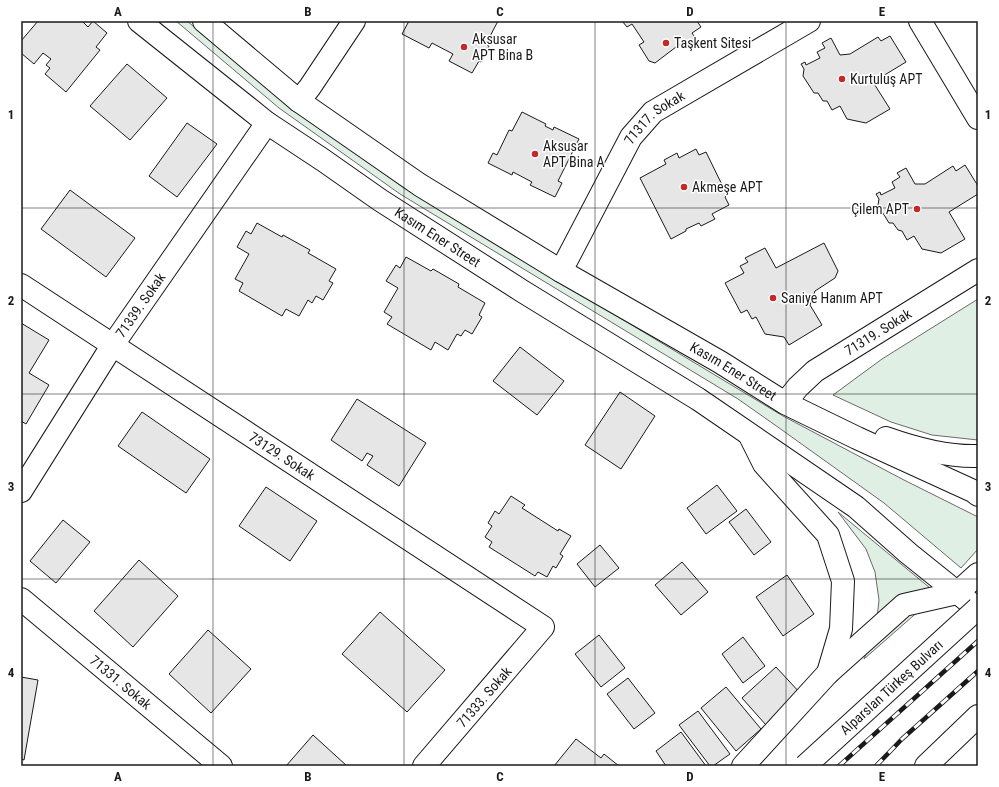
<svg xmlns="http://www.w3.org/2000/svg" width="999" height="787" viewBox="0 0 999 787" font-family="'Roboto Condensed',sans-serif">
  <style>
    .green { fill: #e0efe3; stroke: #6a6a6a }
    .building { fill: #e6e6e6; stroke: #1a1a1a }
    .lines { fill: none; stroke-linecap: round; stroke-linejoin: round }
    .minor-casing { stroke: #1a1a1a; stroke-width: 24 }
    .tertiary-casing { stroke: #1a1a1a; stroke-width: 24 }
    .secondary-casing { stroke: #1a1a1a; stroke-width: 24 }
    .primary-casing { stroke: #1a1a1a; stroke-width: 24 }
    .trunk-casing { stroke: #1a1a1a; stroke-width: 24 }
    .minor { stroke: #fff; stroke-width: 22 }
    .tertiary { stroke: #fff; stroke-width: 22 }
    .secondary { stroke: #fff; stroke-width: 22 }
    .primary { stroke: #fff; stroke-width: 22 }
    .trunk { stroke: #fff; stroke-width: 22 }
    .rail-casing { stroke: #1a1a1a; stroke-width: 4.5 }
    .rail { stroke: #fff; stroke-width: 3; stroke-dasharray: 9; stroke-linecap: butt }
    .trunk-bridge-casing { stroke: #1a1a1a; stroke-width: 24; stroke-linecap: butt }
    .trunk-bridge { stroke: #fff; stroke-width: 22 }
    .grid { fill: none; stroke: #1a1a1a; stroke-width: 1; stroke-opacity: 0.55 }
    .poi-dot { fill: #c62828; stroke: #fff; stroke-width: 1.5 }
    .labels { text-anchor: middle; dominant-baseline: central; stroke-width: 3; stroke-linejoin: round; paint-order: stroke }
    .poi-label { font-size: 14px; fill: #1a1a1a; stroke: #fff; text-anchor: start }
    .street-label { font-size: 14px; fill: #1a1a1a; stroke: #fff }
    .neatline { fill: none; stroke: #1a1a1a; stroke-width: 1.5 }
    .grid-label { font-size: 13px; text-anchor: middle; font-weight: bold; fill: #1a1a1a }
  </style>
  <rect width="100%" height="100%" fill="#fff"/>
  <path class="green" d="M176,21H187L284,102L404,188L783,416L902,479L978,517V549L961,568L884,503L775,425L738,399L400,194L279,108Z
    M978,299V440L932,435L891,422L833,395L882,359Z
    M838,512L930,588L929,602L864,659L876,628L879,600L875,572L866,549Z"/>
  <path class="building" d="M38,21H82L88,27L93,21L107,33L96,47L100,50L66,92L45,74L50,68L46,65L51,59L43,53L34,64L21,53V41Z
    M409,21H498L486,44L489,46L481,62L479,61L472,73L449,61L453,54L432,43L429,48L402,34Z
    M622,21H697L701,27L692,33L696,39L683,48L680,44L655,63L649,61L639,45L644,42L632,24L627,27Z
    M890,36L906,62L873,82L890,109L866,123L847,119L840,106L832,110L827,101H823L818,93H814L803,76L804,69L801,64L805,62L806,65L820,58L817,52L825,48L822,43L831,38L840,55L850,54L878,37L881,41Z
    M127,64L167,98L130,140L90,106Z
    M522,112L546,124L545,126L553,130L554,127L579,139L558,181L562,183L555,197L530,185L532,182L513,172L512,175L488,163L493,153L497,155L509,130L512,131Z
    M187,123L217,144L177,197L149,176Z
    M696,149L699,155L706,152L727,195L725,197L729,205L712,214L715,219L701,226L699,223L686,229V231L671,239L640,178L666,164L664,160L677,153L679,158Z
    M965,165L978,186V194L949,212L965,239L941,253L922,249L914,236L907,240L902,231L898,230L893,223H889L878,205L879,199L876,194L880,192L881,195L895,188L892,182L900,177L897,173L906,168L915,184H925L953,166L956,171Z
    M70,190L135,238L106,277L41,229Z
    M257,223L282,237L283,235L310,250L308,253L336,269L329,281L333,283L323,300L316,296L312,303L308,300L299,316L286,309L282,316L239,291L243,283L235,279L249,254L237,247L246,231L251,234Z
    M824,243L838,271L835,278L815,291L810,305L822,325L789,345L784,337L765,334L756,317L752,319L747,310L741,313L725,283L744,273L740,266L748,262L745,258L765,248L776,268Z
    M406,257L431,271L433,269L459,284L458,287L485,303L479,315L482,317L472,334L465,330L461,336L457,334L448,350L435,342L431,350L387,324L392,317L384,312L398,288L386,281L396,265L400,268Z
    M21,323L49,340L29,373L49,385L26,424L21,421Z
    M520,347L564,381L537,415L493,381Z
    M620,392L655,416L621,469L585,445Z
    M357,399L426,443L399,486L367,465L373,456L367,453L362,461L331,440Z
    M142,412L210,459L186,493L118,446Z
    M717,485L737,511L706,534L687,508Z
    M266,487L317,521L290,561L239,526Z
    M511,496L525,505L522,508L558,531L559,529L571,536L560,554L563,556L556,568L553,566L547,577L538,572L535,576L489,547L492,542L485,537L492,526L488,523L495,511L499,514Z
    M746,509L771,542L754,555L729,522Z
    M63,520L90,542L56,583L30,561Z
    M600,545L619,568L595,587L577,564Z
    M139,560L178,596L133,647L94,611Z
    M682,562L708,592L681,615L655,585Z
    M787,575L814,614L783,636L756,597Z
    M380,612L445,670L407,712L342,654Z
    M208,630L251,669L211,713L169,674Z
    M599,635L625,668L601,687L575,654Z
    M743,637L765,666L743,683L722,654Z
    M776,667L801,694L766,725L742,698Z
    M21,677L38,680L24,760L21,759Z
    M628,678L655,713L634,729L607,694Z
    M726,687L761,729L736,751L701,708Z
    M698,711L730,754L713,766H710L679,725Z
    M681,732L706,766H666L656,751Z
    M313,735L347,766H286Z
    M576,739L601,758L604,754L619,766H554Z"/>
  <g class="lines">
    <defs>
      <g id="minor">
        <path d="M299,101L310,87L354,21"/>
        <path id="s1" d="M561,271L631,137L653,112L809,21"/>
        <path id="s2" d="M21,285L543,627L424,766"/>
        <path id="s3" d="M785,403L798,387L815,371L978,270"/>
        <path id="s4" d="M21,491L112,346L267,123"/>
        <path id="s5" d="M21,599L221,766"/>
      </g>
      <path id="tertiary" d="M920,21L978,118"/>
      <g id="secondary">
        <path id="s6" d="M139,21L247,107L267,123L323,160L380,200L522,291L698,399L856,507L908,553L969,602"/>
        <path id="s7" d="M204,21L299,101L420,185L561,271L720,362L785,403L857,438L973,491L978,495"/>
        <path d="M750,436L764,464L828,535L843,581L841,629L828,673"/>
        <path d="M886,438C914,448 948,457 978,456"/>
      </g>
      <path id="primary" d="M743,766L828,673L904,605L957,593L978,574"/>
      <path id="trunk" d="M926,766L978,716"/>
    </defs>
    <use href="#minor" class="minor-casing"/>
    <use href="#tertiary" class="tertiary-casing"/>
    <use href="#secondary" class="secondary-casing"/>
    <use href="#primary" class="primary-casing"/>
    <use href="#trunk" class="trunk-casing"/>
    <use href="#minor" class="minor"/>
    <use href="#tertiary" class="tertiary"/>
    <use href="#secondary" class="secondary"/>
    <use href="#primary" class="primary"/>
    <use href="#trunk" class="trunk"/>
    <defs>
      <path id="rail" d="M839,766L978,641
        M876,766L902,739L978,671"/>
    </defs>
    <use href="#rail" class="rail-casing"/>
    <use href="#rail" class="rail"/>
    <defs>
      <g id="trunk-bridge">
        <path id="s8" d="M805,766L978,608"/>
      </g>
    </defs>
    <use href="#trunk-bridge" class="trunk-bridge-casing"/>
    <use href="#trunk-bridge" class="trunk-bridge"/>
  </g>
  <path class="grid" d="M213,21V766M404,21V766M595,21V766M786,21V766M21,208H978M21,394H978M21,579H978"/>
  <g class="poi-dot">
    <circle cx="666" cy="43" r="4"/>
    <circle cx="464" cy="47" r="4"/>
    <circle cx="842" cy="79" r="4"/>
    <circle cx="535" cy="154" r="4"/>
    <circle cx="684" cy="187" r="4"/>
    <circle cx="917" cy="209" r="4"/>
    <circle cx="773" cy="298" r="4"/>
  </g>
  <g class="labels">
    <g class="poi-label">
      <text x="472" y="39">Aksusar<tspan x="472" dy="16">APT Bina B</tspan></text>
      <text x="674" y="43">Taşkent Sitesi</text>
      <text x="850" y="79">Kurtuluş APT</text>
      <text x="543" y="146">Aksusar<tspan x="543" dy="16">APT Bina A</tspan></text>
      <text x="692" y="187">Akmeşe APT</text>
      <text x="909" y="209" text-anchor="end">Çilem APT</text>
      <text x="781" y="298">Saniye Hanım APT</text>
    </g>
    <g class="street-label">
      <text stroke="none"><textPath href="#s1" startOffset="182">71317. Sokak</textPath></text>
      <text stroke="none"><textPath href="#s6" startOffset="369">Kasım Ener Street</textPath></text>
      <text stroke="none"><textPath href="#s4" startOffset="221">71339. Sokak</textPath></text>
      <text stroke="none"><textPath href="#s3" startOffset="118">71319. Sokak</textPath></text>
      <text stroke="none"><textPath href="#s7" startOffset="636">Kasım Ener Street</textPath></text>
      <text stroke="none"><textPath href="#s2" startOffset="312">73129. Sokak</textPath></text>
      <text stroke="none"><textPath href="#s5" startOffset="130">71331. Sokak</textPath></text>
      <text stroke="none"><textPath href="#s8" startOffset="117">Alparslan Türkeş Bulvarı</textPath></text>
      <text transform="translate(484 697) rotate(-49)">71333. Sokak</text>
    </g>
  </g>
  <rect width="999" height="787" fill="none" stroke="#ffffff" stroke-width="44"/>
  <rect x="22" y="22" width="955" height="743" class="neatline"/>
  <g class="grid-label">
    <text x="118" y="16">A</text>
    <text x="308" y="16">B</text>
    <text x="500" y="16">C</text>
    <text x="690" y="16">D</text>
    <text x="882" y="16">E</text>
    <text x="11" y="119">1</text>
    <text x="988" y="119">1</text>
    <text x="11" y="305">2</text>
    <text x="988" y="305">2</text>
    <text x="11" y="491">3</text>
    <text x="988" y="491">3</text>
    <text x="11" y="677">4</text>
    <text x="988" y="677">4</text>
    <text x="118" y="781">A</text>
    <text x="308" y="781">B</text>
    <text x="500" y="781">C</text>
    <text x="690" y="781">D</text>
    <text x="882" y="781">E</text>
  </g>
</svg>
